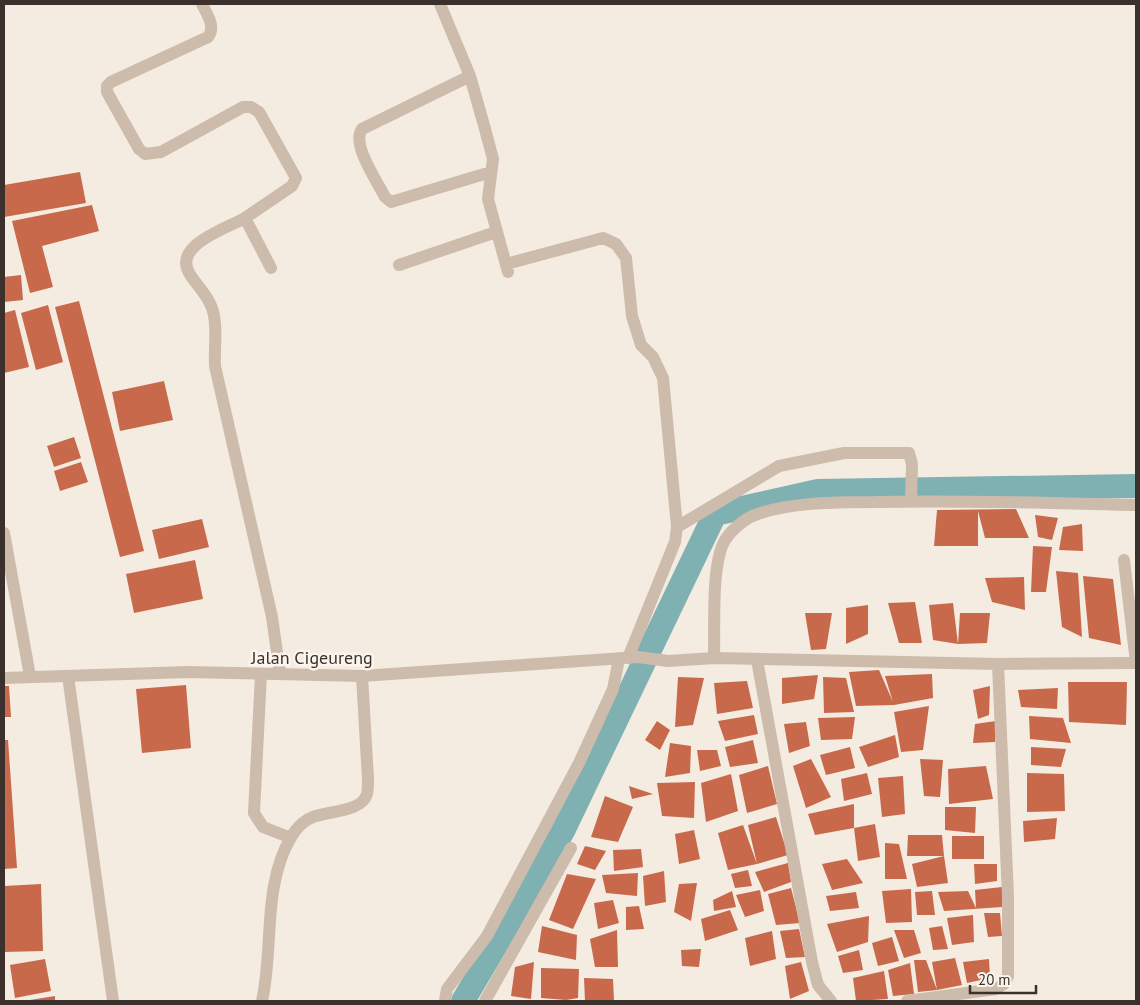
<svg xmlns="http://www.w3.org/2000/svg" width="1140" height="1005" viewBox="0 0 1140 1005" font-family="'PT Sans',sans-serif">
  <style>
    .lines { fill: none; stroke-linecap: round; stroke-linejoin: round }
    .canal { stroke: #7fb0b2; stroke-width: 24 }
    .building { fill: #c8694b }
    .minor { stroke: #cdbbac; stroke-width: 12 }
    .tertiary { stroke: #cdbbac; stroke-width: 12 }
    .labels { text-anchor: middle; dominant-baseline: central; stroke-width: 5; stroke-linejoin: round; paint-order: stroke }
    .street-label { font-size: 18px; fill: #3b302b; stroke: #fbf5ee }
  </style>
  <rect width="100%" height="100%" fill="#f4ebe1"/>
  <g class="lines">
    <path class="canal" d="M463,1001L563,831L715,514L818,491L1136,486"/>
  </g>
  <path class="building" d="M80,172L86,203L4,217V185Z
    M92,205L99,231L42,246L53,287L30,293L12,221Z
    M21,275L23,300L4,302V277Z
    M79,301L144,551L120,557L55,307Z
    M48,305L63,362L36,370L21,313Z
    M15,310L29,367L4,373V313Z
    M164,381L173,420L120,431L112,392Z
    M74,437L81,458L54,467L47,446Z
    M81,462L88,482L60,491L54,471Z
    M1016,509L1029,538H985L978,511V546H934L937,510Z
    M1035,515L1058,518L1052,540L1038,537Z
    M202,519L209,547L159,559L152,530Z
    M1082,524L1083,551L1059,550L1063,527Z
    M1033,546L1052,547L1046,592H1031Z
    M195,560L203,599L134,613L126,574Z
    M1056,571L1078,573L1082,637L1062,627Z
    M1083,576L1113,579L1121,645L1089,638Z
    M1024,577L1025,610L992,602L985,578Z
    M915,602L922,643H899L888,603Z
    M953,603L958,644L960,613H990L987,643L958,644L933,640L929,605Z
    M868,605V634L846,644V608Z
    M805,613H832L826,649L811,650Z
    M879,670L893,702L885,676L932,674L933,698L894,705L856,706L849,672Z
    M818,675L814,699L782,704V678Z
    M678,677L704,678L693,725L675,727Z
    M823,677L846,678L854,712L824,713Z
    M747,681L753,708L717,714L714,683Z
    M1068,682H1127L1126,725L1069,722Z
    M186,685L191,748L142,753L136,689Z
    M4,686H9L11,717H4Z
    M990,686L989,715L978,719L973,690Z
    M1058,688L1057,709L1021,707L1018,690Z
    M929,706L923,750L901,752L894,712Z
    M754,715L758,734L725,741L718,721Z
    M1029,716L1063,718L1071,743L1030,739Z
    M855,717L852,739L821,740L818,718Z
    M657,721L670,730L660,750L645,740Z
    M996,721L995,742L973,743L975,724Z
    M806,722L810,746L789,753L784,724Z
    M895,735L899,757L868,767L859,747Z
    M4,740H8L17,868L4,869Z
    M753,740L758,763L730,767L725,747Z
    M670,743L691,746L690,773L665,777Z
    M850,747L855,768L826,775L820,755Z
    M1031,747L1066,749L1061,767L1031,765Z
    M697,750H717L721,766L700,771Z
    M811,759L831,797L806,808L793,766Z
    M920,759L943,760L940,797L924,796Z
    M768,766L777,804L747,813L739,775Z
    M986,766L993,799L949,804L948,769Z
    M867,773L872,794L844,801L841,779Z
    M1027,773L1064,774L1065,811L1027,812Z
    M731,774L738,811L706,822L701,783Z
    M903,776L905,814L882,817L878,778Z
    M695,782L694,818L662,816L657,783Z
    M629,786L653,794L632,799Z
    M605,796L633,807L618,842L591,837Z
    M854,804V828L815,835L808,814Z
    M945,807H976L975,833L945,830Z
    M776,817L788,855L757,864L748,825Z
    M1057,818L1055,839L1024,842L1023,821Z
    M875,824L880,857L858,861L854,828Z
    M743,825L757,864L728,870L718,833Z
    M694,830L700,859L679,864L675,834Z
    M908,835H942L944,856H907Z
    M952,836H984V859H952Z
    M885,843L899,844L907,879H885Z
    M585,846L606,851L595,870L577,864Z
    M641,849L643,867L614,871L613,850Z
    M944,856L948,883L917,887L912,864Z
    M847,859L863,883L832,890L822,864Z
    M788,863L791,882L764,892L755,872Z
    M974,864H997V881L975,884Z
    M748,870L752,886L735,888L731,874Z
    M664,871L666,902L645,906L643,876Z
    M638,873L637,896L606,893L602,875Z
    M567,874L596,879L573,929L549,920Z
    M697,883L691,921L674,912L679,884Z
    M41,884L43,951L4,952V886Z
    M1002,887V907L944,911L938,892L968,891L976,908L975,890Z
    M791,888L800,923L776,925L768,894Z
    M911,889L912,922L886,923L882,891Z
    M760,890L764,911L745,917L736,895Z
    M732,891L736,907L714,911L713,900Z
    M932,891L935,915H917L915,892Z
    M856,892L859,908L830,911L826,896Z
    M613,900L619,923L598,929L594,903Z
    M639,906L644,929L626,930V907Z
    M730,910L738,930L705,941L701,919Z
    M984,913H1000L1002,936L988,937Z
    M973,915L974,942L952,945L947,918Z
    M869,916L868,942L837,952L827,924Z
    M542,926L577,935L576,960L538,952Z
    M942,926L948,949L933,950L929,928Z
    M799,929L805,957L786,958L780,931Z
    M617,930L618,967H595L590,939Z
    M894,930H914L921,953L904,958Z
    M772,931L776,959L750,966L745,938Z
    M892,937L899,961L878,966L872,943Z
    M701,949L699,967L682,966L681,950Z
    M859,950L863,970L843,973L838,956Z
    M955,958L962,985L937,990L932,962Z
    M45,959L51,991L15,998L10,965Z
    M989,959L990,978L967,983L963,962Z
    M914,960H926L937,990L918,992Z
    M534,962L531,999L511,996L515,967Z
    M801,962L809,991L790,999L785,966Z
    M910,963L914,994L893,996L888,970Z
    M541,968L579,969L578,998L566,1000L541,998Z
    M884,971L888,999L856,1001L853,978Z
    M584,978L613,979L614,1001H585Z
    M55,996V1001H30V1000Z"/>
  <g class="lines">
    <path class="minor" d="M202,4C207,14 216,27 208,37L111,82L107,86V92L139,149L145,154L161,152L243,107H251L259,112L296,178L292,186L245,218L271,268
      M440,4L470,76L485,129L493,159L488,199L508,272
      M470,76L362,129C351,144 377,181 385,197L391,202L491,172
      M245,218C225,229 170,246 191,276C199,288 207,294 212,308C218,326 214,347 215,366L272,617L280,674
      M506,264L603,238L616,244L626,258L632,316L641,345L653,357L663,378L677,527L675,542L628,658
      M399,265L496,232
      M677,527L779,466L844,453H909L912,464L911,501
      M4,533L30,676
      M1124,560L1136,663
      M714,658C715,628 711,567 724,542C730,531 744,519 755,515C790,502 838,502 875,502C962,500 1049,503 1136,505
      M757,660L812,962L818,985L831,1001
      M261,674L254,813L263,827L291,838
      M68,676L113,1001
      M262,1001C274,948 262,887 291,837C296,829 304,820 313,817C328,811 362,812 367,794C368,790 368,784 368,779L362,676
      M445,1001L447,989L487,936L579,763L613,689L619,659
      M485,1001L571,848
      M907,1001L996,989L1004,984L1008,976V897L998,664"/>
    <path class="tertiary" d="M4,678L188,672L362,676L638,657L668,661L714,658L998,664L1136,663"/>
  </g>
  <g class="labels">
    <g class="street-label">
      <text x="312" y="657">Jalan Cigeureng</text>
    </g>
  </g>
  <rect width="1140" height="1005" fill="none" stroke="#3b302b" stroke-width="10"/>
  <path d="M970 985v8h66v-8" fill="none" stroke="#3b302b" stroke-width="2.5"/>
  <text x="978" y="985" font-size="15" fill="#3b302b" stroke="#fbf5ee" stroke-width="4" paint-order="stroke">20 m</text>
</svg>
